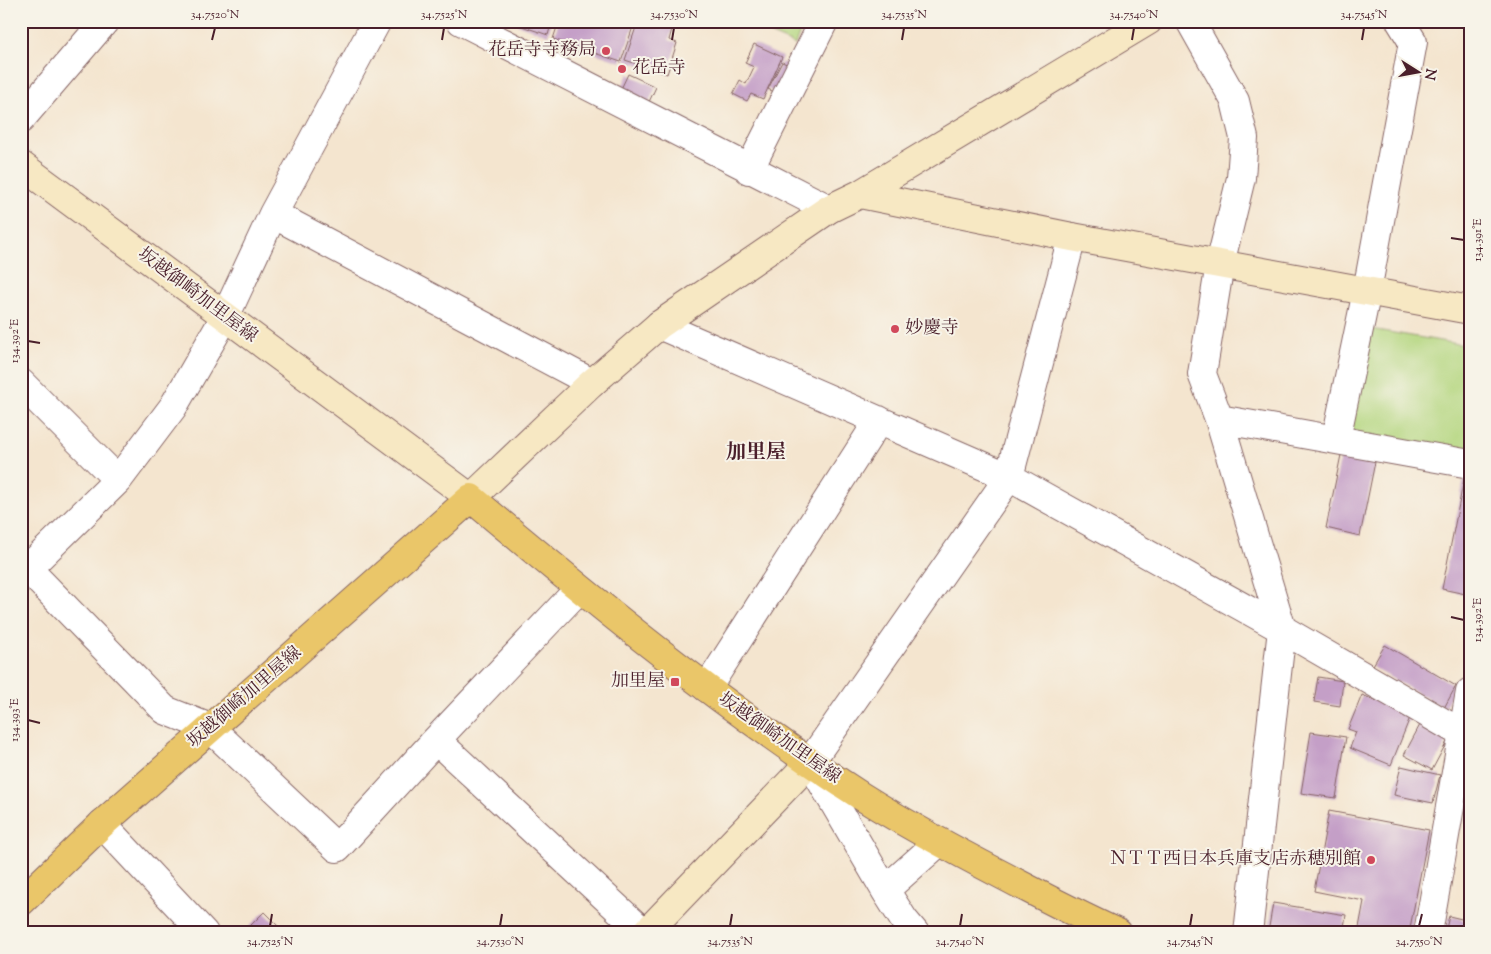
<svg xmlns="http://www.w3.org/2000/svg" width="1491" height="954" viewBox="0 0 1491 954" font-family="'Sorts Mill Goudy','Noto Serif JP',serif">
  <style>
    .green { fill: #b3d67e; stroke: #7e7a54 }
    .building { fill: #c49fc7 }
    .lines { fill: none; stroke-linecap: round; stroke-linejoin: round }
    .street-casing { stroke: #866464; stroke-width: 30 }
    .secondary-casing { stroke: #866464; stroke-width: 30 }
    .primary-casing { stroke: #866464; stroke-width: 30 }
    .street { stroke: #fff; stroke-width: 28 }
    .secondary { stroke: #f7e8c3; stroke-width: 28 }
    .primary { stroke: #eac669; stroke-width: 28 }
    .ticks { fill: none; stroke: #4a1f2b; stroke-width: 2 }
    .poi-dot { fill: #d1495b; stroke: #f7f3e8; stroke-width: 2 }
    .labels { text-anchor: middle; dominant-baseline: central; stroke-width: 4; stroke-linejoin: round; paint-order: stroke }
    .poi-label { font-size: 18px; fill: #4a1f2b; stroke: #f7f3e8; text-anchor: end }
    .street-label { font-size: 18px; fill: #4a1f2b; stroke: #f7f3e8 }
    .quarter-label { font-size: 20px; font-weight: bold; fill: #4a1f2b; stroke: #f7f3e8 }
    .neatline { fill: none; stroke: #4a1f2b; stroke-width: 2 }
    .ticks-label { font-size: 12px; text-anchor: middle; fill: #4a1f2b }
  </style>
  <rect width="100%" height="100%" fill="#f7f3e8"/>
  <filter id="ink" filterUnits="userSpaceOnUse"><feTurbulence type="fractalNoise" baseFrequency=".02" numOctaves="2"/><feDisplacementMap in="SourceGraphic" scale="10" xChannelSelector="R" yChannelSelector="G"/><feConvolveMatrix kernelMatrix="1 2 1 2 8 2 1 2 1" color-interpolation-filters="sRGB"/></filter>
  <filter id="wash" filterUnits="userSpaceOnUse"><feTurbulence type="fractalNoise" baseFrequency=".0096" numOctaves="4" result="noise"/><feDisplacementMap in="SourceGraphic" scale="20" xChannelSelector="R" yChannelSelector="G"/><feGaussianBlur stdDeviation="1.12" result="paint"/><feColorMatrix in="noise" values="0 0 0 0 0 0 0 0 0 0 0 0 0 0 0 0 0 1.4 0 .05"/><feComposite in="paint" operator="in"/></filter>
  <g filter="url(#wash)">
    <rect width="100%" height="100%" fill="#f4e5cf"/>
    <path class="green" d="M739,21H804L795,45Z
      M1365,328L1470,346V456L1354,435L1346,426Z"/>
    <g id="blocks">
      <path class="building" d="M507,21H552L548,35Z
        M559,21H635L621,62L553,39Z
        M638,21H660L673,26L669,40L677,43L667,74L625,60Z
        M754,44L782,57L763,99L751,94L747,101L733,94L740,80L746,84L754,67L745,63Z
        M782,62L789,65L776,93L768,89Z
        M628,74L656,87L648,104L620,91Z
        M1342,450L1376,457L1360,536L1326,528Z
        M1464,479L1470,480V595L1442,589Z
        M1385,645L1456,686L1444,708L1372,667Z
        M1318,677L1343,681L1340,706L1314,702Z
        M1362,695L1411,715L1391,765L1350,748L1356,732L1348,729Z
        M1421,723L1449,738L1432,770L1404,755Z
        M1311,732L1346,737L1336,798L1301,793Z
        M1401,766L1440,775L1433,803L1394,795Z
        M1329,811L1429,830L1409,933H1358L1364,901L1314,891Z
        M1273,903L1346,915L1343,933H1268Z
        M264,912L285,933H243Z
        M1449,916L1470,921V933H1445Z"/>
    </g>
  </g>
  <g filter="url(#ink)">
    <use href="#blocks" fill-opacity="0" stroke="#866464" stroke-width="1"/>
    <g class="lines">
      <defs>
        <path id="street" d="M461,21L829,209
          M1190,21L1235,101L1244,138L1241,178L1220,264L1202,374L1219,419L1282,629L1248,933
          M21,119L105,21
          M749,170L824,21
          M273,214L592,383
          M659,325L1009,477L1282,629L1470,738
          M21,383L118,480
          M1219,419L1470,464
          M1336,439L1367,291L1413,42L1400,21
          M21,562L165,710L210,728L337,848L436,740L579,589
          M21,575L118,480L173,407L225,317L273,214L377,21
          M707,688L879,420
          M436,740L644,933
          M102,824L204,933
          M885,890L939,842
          M915,933L904,920L885,890L810,762L1009,477L1072,237
          M1428,933L1470,692"/>
        <path id="secondary" d="M21,165L471,498L592,383L659,325L829,209L860,194L1148,21
          M860,194L1072,237L1470,310
          M646,933L810,762"/>
        <path id="primary" d="M21,902L102,824L471,498C596,603 723,707 861,796C907,825 954,850 1002,875C1040,895 1078,915 1118,933"/>
      </defs>
      <use href="#street" class="street-casing"/>
      <use href="#secondary" class="secondary-casing"/>
      <use href="#primary" class="primary-casing"/>
      <use href="#street" class="street"/>
      <use href="#secondary" class="secondary"/>
      <use href="#primary" class="primary"/>
    </g>
  </g>
  <path class="ticks" d="M212,40L215,28M442,40L444,28M672,40L674,28M902,40L904,28M1132,40L1134,28M1362,40L1364,28M1451,238L1464,240M28,341L40,343M1451,617L1464,620M28,720L40,723M270,926L272,914M500,926L502,914M730,926L732,914M960,926L962,914M1190,926L1192,914M1419,926L1422,914"/>
  <g class="poi-dot">
    <circle cx="606" cy="51" r="5"/>
    <circle cx="622" cy="69" r="5"/>
    <circle cx="895" cy="329" r="5"/>
    <rect x="670" y="677" width="10" height="10" rx="2.5"/>
    <circle cx="1371" cy="860" r="5"/>
  </g>
  <g class="labels">
    <g class="poi-label">
      <text x="596" y="51">花岳寺寺務局</text>
      <text x="632" y="69" text-anchor="start">花岳寺</text>
      <text x="905" y="329" text-anchor="start">妙慶寺</text>
      <text x="665" y="682">加里屋</text>
      <text x="1361" y="860">ＮＴＴ西日本兵庫支店赤穂別館</text>
    </g>
    <g class="street-label">
      <text transform="translate(197 296) rotate(37)">坂越御崎加里屋線</text>
      <text transform="translate(245 698) rotate(-41)">坂越御崎加里屋線</text>
      <text transform="translate(779 739) rotate(35)">坂越御崎加里屋線</text>
    </g>
    <g class="quarter-label">
      <text x="756" y="453">加里屋</text>
    </g>
  </g>
  <rect width="1491" height="954" fill="none" stroke="#f7f3e8" stroke-width="55"/>
  <g transform="translate(1418 72) rotate(101)" stroke="#f7f3e8" stroke-width="4" paint-order="stroke">
  <path d="M0-4L9 19L0 12L-9 19Z" fill="#4a1f2b"/>
  <text y="-8" font-size="14" font-weight="bold" text-anchor="middle" fill="#4a1f2b">N</text>
  </g>
  <rect x="28" y="28" width="1436" height="898" class="neatline"/>
  <g class="ticks-label">
    <text x="215" y="18">34.7520°N</text>
    <text x="444" y="18">34.7525°N</text>
    <text x="674" y="18">34.7530°N</text>
    <text x="904" y="18">34.7535°N</text>
    <text x="1134" y="18">34.7540°N</text>
    <text x="1364" y="18">34.7545°N</text>
    <text transform="translate(1477 240) rotate(-90)" y="4">134.391°E</text>
    <text transform="translate(14 341) rotate(-90)" y="4">134.392°E</text>
    <text transform="translate(1477 620) rotate(-90)" y="4">134.392°E</text>
    <text transform="translate(14 720) rotate(-90)" y="4">134.393°E</text>
    <text x="270" y="945">34.7525°N</text>
    <text x="500" y="945">34.7530°N</text>
    <text x="730" y="945">34.7535°N</text>
    <text x="960" y="945">34.7540°N</text>
    <text x="1190" y="945">34.7545°N</text>
    <text x="1419" y="945">34.7550°N</text>
  </g>
</svg>
